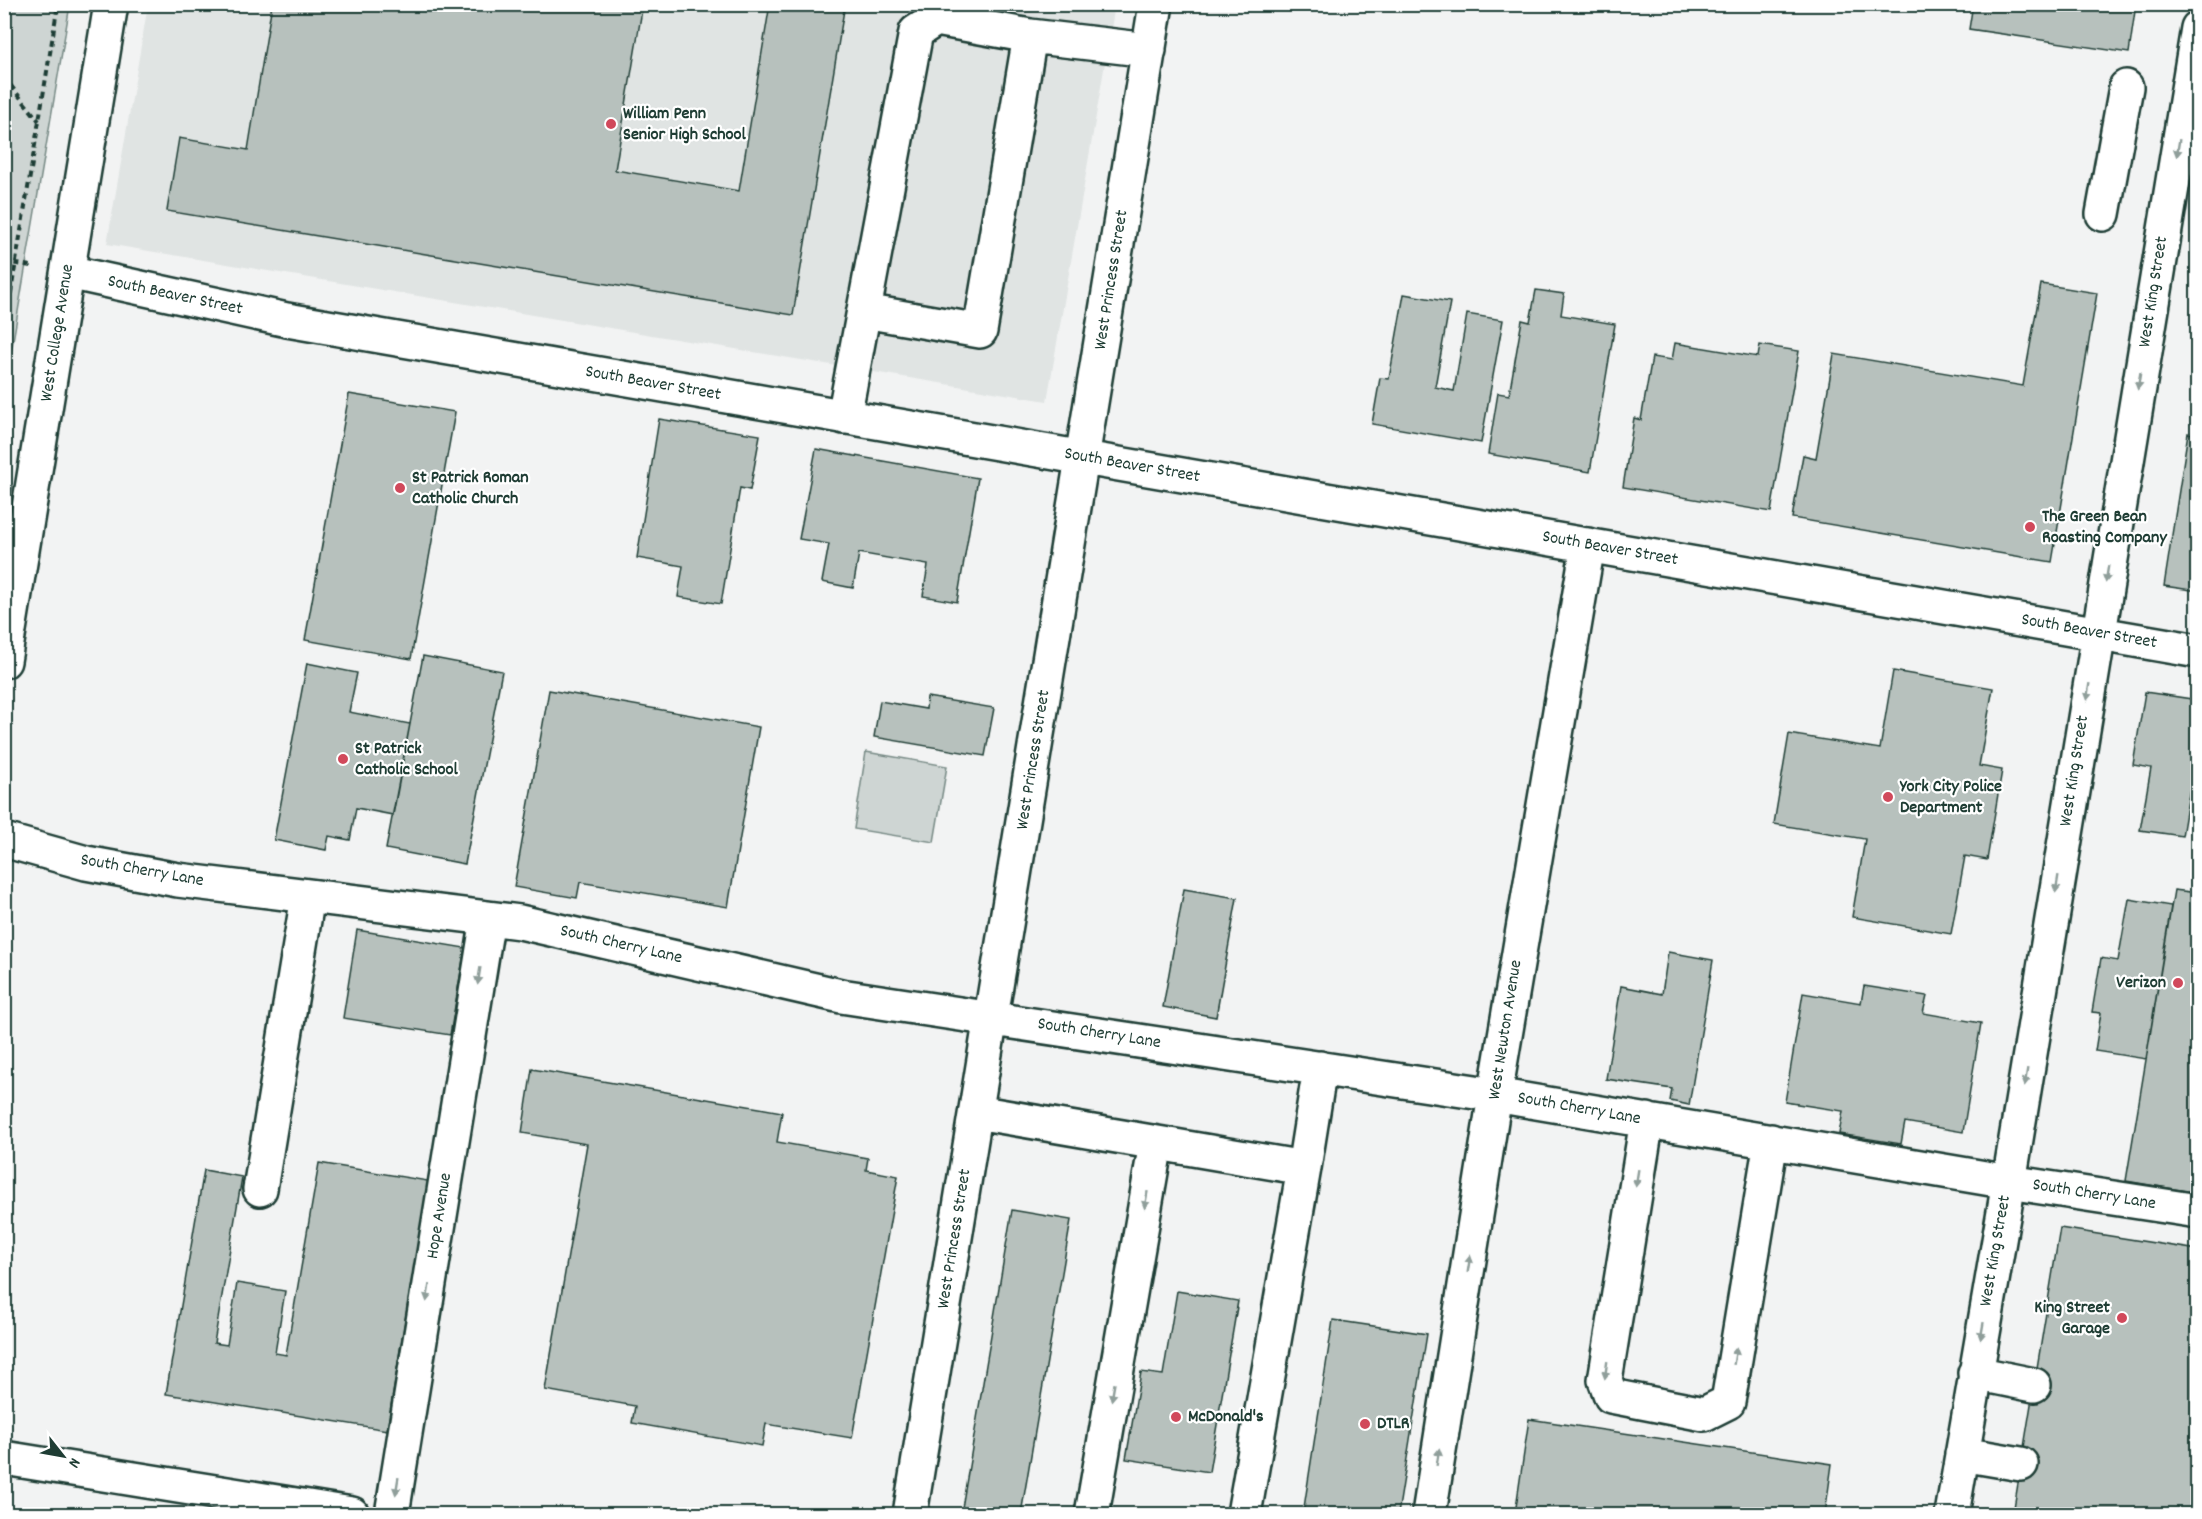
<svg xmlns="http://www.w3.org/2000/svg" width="2202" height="1519" viewBox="0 0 2202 1519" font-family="Dekko,sans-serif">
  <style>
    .built { fill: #e0e4e3 }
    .green { fill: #ced5d3; stroke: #768984; stroke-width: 1.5 }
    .building { fill: #b7c1bd; stroke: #1f3d34; stroke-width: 1.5 }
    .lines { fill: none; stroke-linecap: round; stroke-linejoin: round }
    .minor-casing { stroke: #1f3d34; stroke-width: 38 }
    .major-casing { stroke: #1f3d34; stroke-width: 38 }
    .path { stroke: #1f3d34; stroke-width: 4; stroke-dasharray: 6 4.5; stroke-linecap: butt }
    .minor { stroke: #fff; stroke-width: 33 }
    .major { stroke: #fff; stroke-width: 33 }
    .oneway { fill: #8f9e9a }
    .poi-dot { fill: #d1495b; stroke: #fff; stroke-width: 2 }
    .labels { text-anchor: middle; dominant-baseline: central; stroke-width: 4.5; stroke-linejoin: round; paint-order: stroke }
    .poi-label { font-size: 18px; font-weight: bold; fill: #1f3d34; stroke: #fff; text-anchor: start }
    .street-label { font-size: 18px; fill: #1f3d34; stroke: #fff }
  </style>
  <rect width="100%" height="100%" fill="#f2f3f3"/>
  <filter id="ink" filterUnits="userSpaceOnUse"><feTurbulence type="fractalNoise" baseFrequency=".0167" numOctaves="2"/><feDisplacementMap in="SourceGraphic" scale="12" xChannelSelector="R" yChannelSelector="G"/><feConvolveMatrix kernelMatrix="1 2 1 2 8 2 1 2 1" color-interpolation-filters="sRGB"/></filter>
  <g filter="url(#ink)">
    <path class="built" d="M148,5H1115L1047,401L107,244Z"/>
    <path class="green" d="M5,4L70,5L5,388L4,5Z
      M866,752L947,766L934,842L854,829Z"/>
    <path class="building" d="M272,4H643L615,170L739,191L770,4H845L793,315L167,211L179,138L248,150Z
      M1973,4H2136L2129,53L1969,29Z
      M2041,284L2097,293L2052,562L1792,518L1803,455L1816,458L1834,354L2023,386Z
      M1536,290L1564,294L1561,315L1615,324L1590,472L1488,454L1498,393L1509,395L1522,320L1530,322Z
      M1404,294L1450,302L1435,387L1454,391L1467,314L1503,320L1481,443L1372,424L1380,378L1389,379Z
      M1675,343L1758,357L1760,345L1799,351L1771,512L1623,487L1634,418L1641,420L1652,357L1672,360Z
      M349,394L455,412L411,659L305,640Z
      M659,419L760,435L750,490L740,488L721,604L678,597L683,566L637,558Z
      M2188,433L2198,435V591L2164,586Z
      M816,449L978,478L957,602L923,596L928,565L859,553L853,588L822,582L829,544L799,539Z
      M423,656L502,671L465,864L386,849Z
      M307,663L357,673L349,712L410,724L393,815L356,808L350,840L329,836L326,850L274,840Z
      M1893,671L1993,688L1979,766L2002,770L1987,860L1965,856L1951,934L1852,917L1865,839L1774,824L1789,734L1880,749Z
      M549,690L759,727L728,907L580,882L577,898L514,887Z
      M2145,692L2198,700V740L2182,836L2140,830L2151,768L2133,765Z
      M927,697L994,708L985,756L874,737L880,701L926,709Z
      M1184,889L1237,898L1216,1017L1163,1007Z
      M2174,890L2198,893V1193L2126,1181Z
      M2129,899L2171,906L2146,1059L2095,1051L2101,1013L2092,1012L2101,958L2118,961Z
      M357,930L465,948L450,1035L343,1018Z
      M1668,952L1713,960L1689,1105L1670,1101L1672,1089L1606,1079L1621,986L1662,994Z
      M1864,986L1927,996L1923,1013L1981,1023L1963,1132L1905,1122L1901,1144L1839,1134L1843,1111L1785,1102L1803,993L1861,1003Z
      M532,1069L782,1112L777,1142L868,1158L866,1170L898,1176L852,1438L766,1424L762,1446L632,1423L635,1406L545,1390L587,1144L522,1133Z
      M319,1163L428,1181L387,1430L166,1394L204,1170L242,1177L214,1343L227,1345L237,1283L285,1291L275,1353L286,1355Z
      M1012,1210L1071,1220L1021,1514H961Z
      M2060,1228L2198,1250V1514H2013Z
      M1177,1291L1238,1301L1209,1472L1126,1459L1141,1372L1163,1375Z
      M1333,1320L1427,1334L1398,1514H1303Z
      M1529,1419L1832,1464L1825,1514H1515Z"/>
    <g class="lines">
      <defs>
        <path id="minor" d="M2103,214L2126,87
          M68,272L287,320L2198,651
          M864,311L980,331L1030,36
          M844,417L916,32L936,19L1030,36L1149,50
          M4,661L111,4
          M4,840L86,863L178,880L520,922L841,996L1495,1095L2009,1182L2198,1211
          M976,1112L1304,1168L1244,1514
          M1647,1120L1605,1380L1611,1396L1704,1414L1728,1402L1771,1141
          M1304,1168L1320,1068
          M260,1189L308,896
          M1975,1373L2034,1385
          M1962,1454L2021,1464
          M392,1514L488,918
          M910,1514L1156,4
          M1092,1514L1156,1143
          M1429,1514L1495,1095L1588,545
          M1952,1514L2009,1182L2198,28"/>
        <path id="major" d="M4,1458L352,1514"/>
      </defs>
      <use href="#minor" class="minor-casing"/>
      <use href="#major" class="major-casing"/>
      <path class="path" d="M4,77L39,121
        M4,262L31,266
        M4,335L58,4"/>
      <use href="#minor" class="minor"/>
      <use href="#major" class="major"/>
    </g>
    <defs><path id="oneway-solid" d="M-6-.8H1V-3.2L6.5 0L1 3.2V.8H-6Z" transform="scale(1.5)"/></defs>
    <g class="oneway">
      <use href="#oneway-solid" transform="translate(2178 148) rotate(99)"/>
      <use href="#oneway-solid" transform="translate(2139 381) rotate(99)"/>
      <use href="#oneway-solid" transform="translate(2107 574) rotate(99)"/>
      <use href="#oneway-solid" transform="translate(2088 692) rotate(99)"/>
      <use href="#oneway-solid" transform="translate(2057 884) rotate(99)"/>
      <use href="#oneway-solid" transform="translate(479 976) rotate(99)"/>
      <use href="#oneway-solid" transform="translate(2026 1077) rotate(99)"/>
      <use href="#oneway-solid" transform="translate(1637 1178) rotate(99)"/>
      <use href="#oneway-solid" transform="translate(1146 1200) rotate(100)"/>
      <use href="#oneway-solid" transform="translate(1469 1264) rotate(-81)"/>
      <use href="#oneway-solid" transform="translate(428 1293) rotate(99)"/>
      <use href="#oneway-solid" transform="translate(1982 1331) rotate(100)"/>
      <use href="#oneway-solid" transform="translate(1735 1356) rotate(-81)"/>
      <use href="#oneway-solid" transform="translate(1606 1370) rotate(98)"/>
      <use href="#oneway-solid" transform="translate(1113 1392) rotate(100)"/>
      <use href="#oneway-solid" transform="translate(1438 1457) rotate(-81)"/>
      <use href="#oneway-solid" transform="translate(397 1486) rotate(99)"/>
    </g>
  </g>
  <g class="poi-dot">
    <circle cx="611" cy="124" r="6"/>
    <circle cx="400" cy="488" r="6"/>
    <circle cx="2030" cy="527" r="6"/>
    <circle cx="343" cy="759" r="6"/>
    <circle cx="1888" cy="797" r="6"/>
    <circle cx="2178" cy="983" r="6"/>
    <circle cx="2122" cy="1318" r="6"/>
    <circle cx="1176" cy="1417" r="6"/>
    <circle cx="1365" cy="1424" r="6"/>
  </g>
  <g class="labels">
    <g class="poi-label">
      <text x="623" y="114">William Penn<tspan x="623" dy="21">Senior High School</tspan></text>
      <text x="412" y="478">St Patrick Roman<tspan x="412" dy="21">Catholic Church</tspan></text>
      <text x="2042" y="517">The Green Bean<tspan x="2042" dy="21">Roasting Company</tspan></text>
      <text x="355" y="749">St Patrick<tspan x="355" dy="21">Catholic School</tspan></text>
      <text x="1900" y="787">York City Police<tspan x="1900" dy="21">Department</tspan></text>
      <text x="2166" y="983" text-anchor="end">Verizon</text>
      <text x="2110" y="1308" text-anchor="end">King Street<tspan x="2110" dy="21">Garage</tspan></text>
      <text x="1188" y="1417">McDonald's</text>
      <text x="1377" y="1424">DTLR</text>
    </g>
    <g class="street-label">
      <text transform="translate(1112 280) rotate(-81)">West Princess Street</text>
      <text transform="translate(2154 292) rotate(-81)">West King Street</text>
      <text transform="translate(175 296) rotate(12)">South Beaver Street</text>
      <text transform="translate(58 333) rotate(-81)">West College Avenue</text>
      <text transform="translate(653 384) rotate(10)">South Beaver Street</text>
      <text transform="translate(1132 466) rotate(10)">South Beaver Street</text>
      <text transform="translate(1610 549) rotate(10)">South Beaver Street</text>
      <text transform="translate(2089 632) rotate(10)">South Beaver Street</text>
      <text transform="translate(1034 760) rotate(-81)">West Princess Street</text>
      <text transform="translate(2075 771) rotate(-81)">West King Street</text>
      <text transform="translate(142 871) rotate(10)">South Cherry Lane</text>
      <text transform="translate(621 945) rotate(13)">South Cherry Lane</text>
      <text transform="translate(1506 1030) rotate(-81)">West Newton Avenue</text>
      <text transform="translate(1099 1034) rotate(9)">South Cherry Lane</text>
      <text transform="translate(1579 1109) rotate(10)">South Cherry Lane</text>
      <text transform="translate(2094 1195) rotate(9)">South Cherry Lane</text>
      <text transform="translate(440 1216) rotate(-81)">Hope Avenue</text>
      <text transform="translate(955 1239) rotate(-81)">West Princess Street</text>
      <text transform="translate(1996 1251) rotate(-80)">West King Street</text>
    </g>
  </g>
  <rect width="2202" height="1519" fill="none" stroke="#fff" stroke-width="24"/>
  <rect x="12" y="12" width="2178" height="1495" fill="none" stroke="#1f3d34" stroke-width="2" filter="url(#ink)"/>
  <g transform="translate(63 1456) rotate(121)" stroke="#ffffff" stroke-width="4.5" paint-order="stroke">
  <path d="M0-4.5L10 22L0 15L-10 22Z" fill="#1f3d34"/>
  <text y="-9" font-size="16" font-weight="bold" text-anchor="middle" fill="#1f3d34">N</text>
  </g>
</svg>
